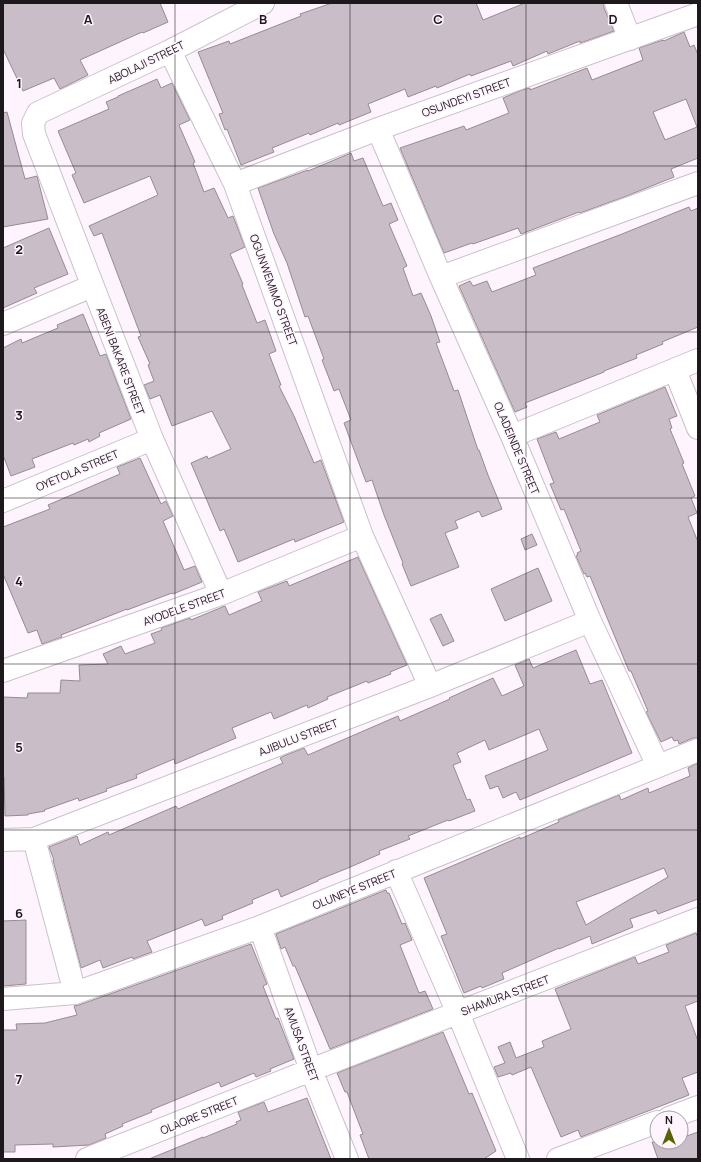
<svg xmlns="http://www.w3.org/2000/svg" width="701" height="1162" viewBox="0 0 701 1162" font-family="Manrope,sans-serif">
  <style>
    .building { fill: #c9bdc8; stroke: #968b95; fill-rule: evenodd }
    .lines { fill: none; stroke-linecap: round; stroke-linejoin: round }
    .minor-casing { stroke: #ccc0cb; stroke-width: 24 }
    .minor { stroke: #fff; stroke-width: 22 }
    .grid { fill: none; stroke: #1c181c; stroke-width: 1; stroke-opacity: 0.55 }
    .labels { text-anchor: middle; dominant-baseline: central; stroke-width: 3; stroke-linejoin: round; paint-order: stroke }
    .street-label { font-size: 11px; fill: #1c181c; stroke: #fef4fd }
    .grid-label { font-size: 13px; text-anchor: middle; font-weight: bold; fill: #1c181c; stroke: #fef4fd; stroke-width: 3; stroke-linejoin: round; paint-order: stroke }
  </style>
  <rect width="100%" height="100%" fill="#fef4fd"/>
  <path class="building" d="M3,3H160L168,22L143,33L142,32L80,60L88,75L60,89L54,78L23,91L3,49Z
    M332,3H476L483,20L525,3H604V8L614,31L586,41L580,43V41L548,54L547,51L513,66L511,61L471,76L470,74L437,88L436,86L408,97L405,89L368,104L371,112L339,125L338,123L310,135L309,133L272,148L274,152L241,165L227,129L225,130L219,114L223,113L198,52L229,41L230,44L301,16L300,14Z
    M684,32L690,47L694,45L698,55V158L671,169L674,177L624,197L580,213L579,212L521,234L518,228L473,244L472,243L444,253L400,148L464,126L466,130L509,113L503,98L522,90L530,88V90L587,68L592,80L643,60L639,48L663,40L664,41ZM686,99L697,127L665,140L653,112Z
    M157,79L161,88L172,83L190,120L179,125L195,162L193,163L204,192L214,188L228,218L233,216L245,247L230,254L243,284L242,285L257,323L265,320L276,351L269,354L281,385L279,386L294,416L314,463L321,460L344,522L295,542L294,539L238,562L224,529L220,531L191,463L207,456L208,459L231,449L212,411L172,426L160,395L150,399L144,385L154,381L148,365L150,364L138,337L141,336L102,233L94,236L89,226L158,195L150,176L84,203L72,175L76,173L58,131L109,109L106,102L118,97V96Z
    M7,112L25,179L37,176L48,219L3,227V113Z
    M351,153L354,161L363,158L383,206L391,203L398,220L389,224L407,266L403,268L413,296L421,293L431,316L440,342L436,343L454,391L458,390L478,450H479L488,475L502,509L482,517L479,511L455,521L458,528L445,533L459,567L411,586L402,564L403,563L384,515L372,480L366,482L344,423L351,420L339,389L334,391L322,360L324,359L308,316L305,317L287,263L274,234L258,188L308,170V171Z
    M689,207L691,211L698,208V327L662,342L663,344L636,355L637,358L604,371V372L525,403L527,407L515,412L459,286L470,281L473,286L487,281L492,292L536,275L533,268L622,234Z
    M49,228L68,274L34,288L37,293L3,308V248Z
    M83,314L100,356L106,354L131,419L99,433L100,436L89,442L88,439L74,445L73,443L32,459L35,467L11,476L3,455V348L21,339L22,343L58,328L57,325Z
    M665,387L677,416L669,419L672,428L670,429L684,463L682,464L695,496L691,498L697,513L688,517L698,542V738H693L679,744L678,740L674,741L672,737L661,742L646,712L648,711L631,671H629L617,642L590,576L587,577L585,573L584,574L576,556L578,555L577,553L581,551L564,509L561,510L550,484L554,483L537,439L556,432L559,439L600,422L597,415Z
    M140,458L161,504L166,501L173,516L163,521L184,570L195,566L202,582L173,594L172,593L127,610V609L61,635L62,637L42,644L37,630L28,633L3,574V527L50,509L48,505L120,474L117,467Z
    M532,534L537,545L525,550L521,539Z
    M358,557L407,665L390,672L391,674L368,683L367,681L327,697L328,699L308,708L307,705L274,719L271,712L232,728L236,738L175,764L174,759L136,775L137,778L106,789L107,791L79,801L78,798L44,810L45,811L28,814V815L5,816L4,777H3V697L27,698L28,693H60L61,680L80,681L79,665L108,664L103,654L121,646L125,654L155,643L151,634L162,630L161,628L190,618L191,620L225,606L229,615L262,601L258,592L287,581L289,586Z
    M538,568L552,601L505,621L491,589Z
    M441,614L454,641L443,646L430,619Z
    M576,650L590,684L602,680L632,753L520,800L516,792L503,798L498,786L490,789L485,776L548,750L539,729L489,750L485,740L457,753L461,762L453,765L467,800L470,799L475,811L449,821L448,820L408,836L410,839L379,851L380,854L348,868L318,880V881L281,897L278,889L252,900L253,903L222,916L223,919L205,926L202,919L147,941L152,952L133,959L132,957L103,968L100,960L81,968L53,860H54L49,847L77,836L80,845L108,832L109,835L176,806L178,809L283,763L280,758L286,755L304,748L308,755L398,716L400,721L450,699L449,698L493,678L502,696L524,686L515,665L529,659L533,668Z
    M698,763V899L658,914L656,910L630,919L633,927L592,944L590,936L559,949V948L502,973L504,979L482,988L481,986L464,993L441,936L447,934L424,878L520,837V839L559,822L558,820L619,795L621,800L648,788L649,793L690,776L688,768ZM664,868L668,877L586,925L576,902Z
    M386,890L387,893H389L402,924L405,923L412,940L400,945L419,993L425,991L433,1009L330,1049L295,966H293L285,947L281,949L276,934Z
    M26,920V984L3,986V921Z
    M696,933L698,938V1001L685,1006L698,1041V1072L682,1078L689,1095L581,1137L578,1130L561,1137L531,1067L512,1075L511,1073L498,1077L494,1067L505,1063L498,1047L510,1042L516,1058L544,1047L542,1041L571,1029L555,989L635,957L638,964L669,952L666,945Z
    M251,944L267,984L263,986L276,1019L278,1018L294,1059L270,1069L271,1071L256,1077L254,1073L221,1087L219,1082L151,1110L152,1112L122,1124L123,1126L105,1134L106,1138L89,1145L53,1147V1144L15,1145V1152H3V1030H17L16,1024L45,1023L77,1015L74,1006L79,1005Z
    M443,1032L469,1094L472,1093L496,1151L484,1159H369L360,1135L363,1134L347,1092H345L337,1073Z
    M307,1098L331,1159H149L203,1137V1138L237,1124L236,1122L241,1120L238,1112L264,1102L268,1112Z
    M698,1132V1159H658L652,1142H681V1138Z"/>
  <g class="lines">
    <defs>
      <path id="minor" d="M616,3L630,39
        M170,51L235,184L362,536L430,686
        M378,129L441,277L512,436L590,621L658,766
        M235,184L378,129L698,14
        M441,277L698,183
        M3,324L92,286
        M675,370L698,428
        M512,436L698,360
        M3,501L152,439
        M221,594L152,439L34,134L33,123L38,113L170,51L263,3
        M3,671L221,594L362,536
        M34,839L75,993
        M3,840L34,839L430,686L590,621
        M396,871L458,1013L518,1159
        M260,927L311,1070L347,1159
        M3,999L75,993L260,927L698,750
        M669,1118L698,1107
        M87,1159L311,1070L698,919
        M558,1159L657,1122"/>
    </defs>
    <use href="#minor" class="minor-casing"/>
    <use href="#minor" class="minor"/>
  </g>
  <path class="grid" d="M175,3V1159M350,3V1159M526,3V1159M3,166H698M3,332H698M3,498H698M3,664H698M3,830H698M3,996H698"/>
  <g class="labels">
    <g class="street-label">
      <text transform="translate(146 62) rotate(-26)">ABOLAJI STREET</text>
      <text transform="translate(466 97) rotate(-20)">OSUNDEYI STREET</text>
      <text transform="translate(274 290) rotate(70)">OGUNWEMIMO STREET</text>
      <text transform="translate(121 361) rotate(69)">ABENI BAKARE STREET</text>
      <text transform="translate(517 448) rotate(67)">OLADEINDE STREET</text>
      <text transform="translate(77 470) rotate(-23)">OYETOLA STREET</text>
      <text transform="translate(184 607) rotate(-20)">AYODELE STREET</text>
      <text transform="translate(298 737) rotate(-21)">AJIBULU STREET</text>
      <text transform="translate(354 889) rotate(-22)">OLUNEYE STREET</text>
      <text transform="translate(505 995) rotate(-21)">SHAMURA STREET</text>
      <text transform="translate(302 1044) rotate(70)">AMUSA STREET</text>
      <text transform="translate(199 1115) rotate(-22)">OLAORE STREET</text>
    </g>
  </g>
  <g class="grid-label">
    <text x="88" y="24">A</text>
    <text x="263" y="24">B</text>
    <text x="438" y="24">C</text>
    <text x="613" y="24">D</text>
    <text x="19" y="88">1</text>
    <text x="19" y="254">2</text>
    <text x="19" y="420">3</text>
    <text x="19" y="586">4</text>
    <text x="19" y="752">5</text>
    <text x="19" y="918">6</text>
    <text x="19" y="1084">7</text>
  </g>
  <rect width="701" height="1162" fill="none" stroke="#1c181c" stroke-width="8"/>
  <g transform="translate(669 1130)"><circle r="19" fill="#fef4fd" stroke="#a49ca3"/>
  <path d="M0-3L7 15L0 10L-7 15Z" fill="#576305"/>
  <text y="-6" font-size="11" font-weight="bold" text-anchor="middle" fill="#1c181c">N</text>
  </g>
</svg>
